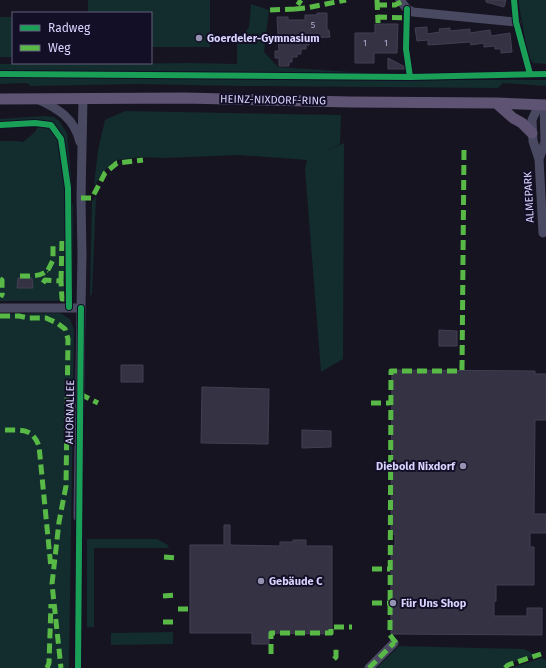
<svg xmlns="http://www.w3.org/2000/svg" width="546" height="668" viewBox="0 0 546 668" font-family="'Fira Sans',sans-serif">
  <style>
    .green { fill: #132c2d }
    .building { fill: #343243; stroke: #433f54 }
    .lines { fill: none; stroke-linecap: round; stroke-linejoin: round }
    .minor { stroke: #4a4962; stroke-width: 9 }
    .major { stroke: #5e5373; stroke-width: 11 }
    .quiet { stroke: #58b947; stroke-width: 5; stroke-dasharray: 10 5; stroke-linecap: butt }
    .cycleway-casing { stroke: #130f26; stroke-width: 8 }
    .cycleway { stroke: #1a9f57; stroke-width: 6 }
    .poi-dot { fill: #9591b1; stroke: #130f26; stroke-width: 1.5 }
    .labels { text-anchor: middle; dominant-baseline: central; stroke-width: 4; stroke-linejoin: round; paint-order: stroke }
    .number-label { font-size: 9px; fill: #b0acd0 }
    .poi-label { font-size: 11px; font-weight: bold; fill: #d9d4ff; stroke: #130f26; text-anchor: start }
    .street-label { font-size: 11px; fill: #d9d4ff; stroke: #130f26 }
  </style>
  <rect width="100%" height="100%" fill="#161421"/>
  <path class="green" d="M88,0H210V47H151V13H88Z
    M518,0H533V8V0H546V64L533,63L528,55Z
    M251,4L269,10L264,52L278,67L408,76L411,80H546V86L503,83L498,88L242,86L137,84L31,86L27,83L0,84V64H52L68,63L73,64L190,63L237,64V43L249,27Z
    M0,17H13V57H0Z
    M125,111L341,115L340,144L326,151L344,143L343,359L321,372L305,169L307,160L239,155L161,158L142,157L116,160L103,172L94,186L98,150L105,120Z
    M45,116L54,117L59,121L67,133L72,187L69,188L63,137L53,125L37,121L0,123V119Z
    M38,126L50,127L59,140L66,188L64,291H63V297H59V301H0V141H17L23,142L35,132Z
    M96,197L92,293L90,297L92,201Z
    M70,205H73V298H71Z
    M60,313L70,319L74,330L69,668H0V314Z
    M87,539H157L168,545L169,548H94V627H87Z
    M173,632V644L111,645V633Z
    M399,646L524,649L537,656L514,662L503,668H377Z
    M542,658L546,661V668H510Z"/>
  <path class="building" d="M486,0H506L504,7L486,2Z
    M317,13H327V30H329L330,37L309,38V45H306V49H301V54H297V57H292V62H289V66H279V58H275V51H279L277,17H288V20H305V15H317Z
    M375,24H398L397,53H374V63H355V33H375Z
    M427,27V34L440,32L439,29L450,28V31L470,29V33L490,30L491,36L510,33L512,52L501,53V49H495V46L484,47V43L471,45L470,42L428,45V40L417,41L415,28Z
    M388,58L409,69H388Z
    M18,278H32L33,288H17Z
    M439,330L457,331V346H439Z
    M121,365H143V382H121Z
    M392,370L535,371V374H546V420H535L534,514H546V533H530V547H534V585H496V601L494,602V616H527V608H542V635L391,634V546H395V534H391Z
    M202,387L269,389L268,444L201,443Z
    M302,430L331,431V447L302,448Z
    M224,525H230V545L280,546V542H293V540H306V546H332V634L269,633V644H252V633H190V545H224Z"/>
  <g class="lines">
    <path class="minor" d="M400,0L407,9L413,12L516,22
      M37,99C59,109 74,118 80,142
      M539,159L545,142L544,105
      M543,233L539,159L533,141L532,120L536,111L544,105
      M0,308H81L82,255L81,198L83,98
      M78,517L81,308
      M369,668L394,643"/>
    <path class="major" d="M0,99L185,98L350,102L496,103L546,105
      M496,103L513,118L522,123L532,133"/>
    <path class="quiet" d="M377,0L378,23
      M377,5H395L401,2
      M295,9L306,8L346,0
      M270,10L295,9L301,0
      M377,17L407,18
      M81,198H92L105,173L117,163L143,160
      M48,270L53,260V243
      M20,276C30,276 41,277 48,270L49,271
      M0,279L2,280V295L4,296
      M61,281L62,240
      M43,283L45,280L61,281L62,299H69
      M0,316H19L29,318H46L57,323L65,329L68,339L66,486L59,522L52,584L61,668
      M462,370L464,148
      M80,394L98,403
      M371,403H390
      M5,430C22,430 32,428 39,446L51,568
      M164,557L178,558
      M372,569H390
      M163,596L178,595
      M372,603H391
      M178,609H188
      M163,622H178
      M396,643L390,635L391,371H458L462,367
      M271,654V633H331V627H352
      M334,659L336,657V649
      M47,668L49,663L51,604
      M369,668L394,643
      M505,668L508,665L541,654"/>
    <defs>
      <path id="cycleway" d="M514,0L516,22L530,74
        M407,9L406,49L410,77
        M0,74L410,77L546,74
        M0,125L35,123L51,125L61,139L68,188L69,307
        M78,668L81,308"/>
    </defs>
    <use href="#cycleway" class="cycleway-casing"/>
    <use href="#cycleway" class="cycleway"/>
  </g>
  <g class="poi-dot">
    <circle cx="199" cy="38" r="4"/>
    <circle cx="463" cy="466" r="4"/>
    <circle cx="261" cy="581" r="4"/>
    <circle cx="393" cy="603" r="4"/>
  </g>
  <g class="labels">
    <g class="number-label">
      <text x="313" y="25">5</text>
      <text x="365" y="43">1</text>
      <text x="386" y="43">1</text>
    </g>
    <g class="poi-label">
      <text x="207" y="38">Goerdeler-Gymnasium</text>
      <text x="455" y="466" text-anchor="end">Diebold Nixdorf</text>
      <text x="269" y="581">Gebäude C</text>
      <text x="401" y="603">Für Uns Shop</text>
    </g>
    <g class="street-label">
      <text transform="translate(273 100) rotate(1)">HEINZ-NIXDORF-RING</text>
      <text transform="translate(529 197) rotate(-93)">ALMEPARK</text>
      <text transform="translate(70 412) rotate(-89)">AHORNALLEE</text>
    </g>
  </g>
  <rect x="12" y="12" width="140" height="52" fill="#130f26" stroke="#625e7d"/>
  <rect x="20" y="25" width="20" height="6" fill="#1a9f57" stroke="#625e7d"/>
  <text x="48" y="32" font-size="12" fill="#d9d4ff">Radweg</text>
  <rect x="20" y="45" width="20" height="6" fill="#58b947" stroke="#625e7d"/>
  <text x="48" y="52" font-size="12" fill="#d9d4ff">Weg</text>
</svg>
